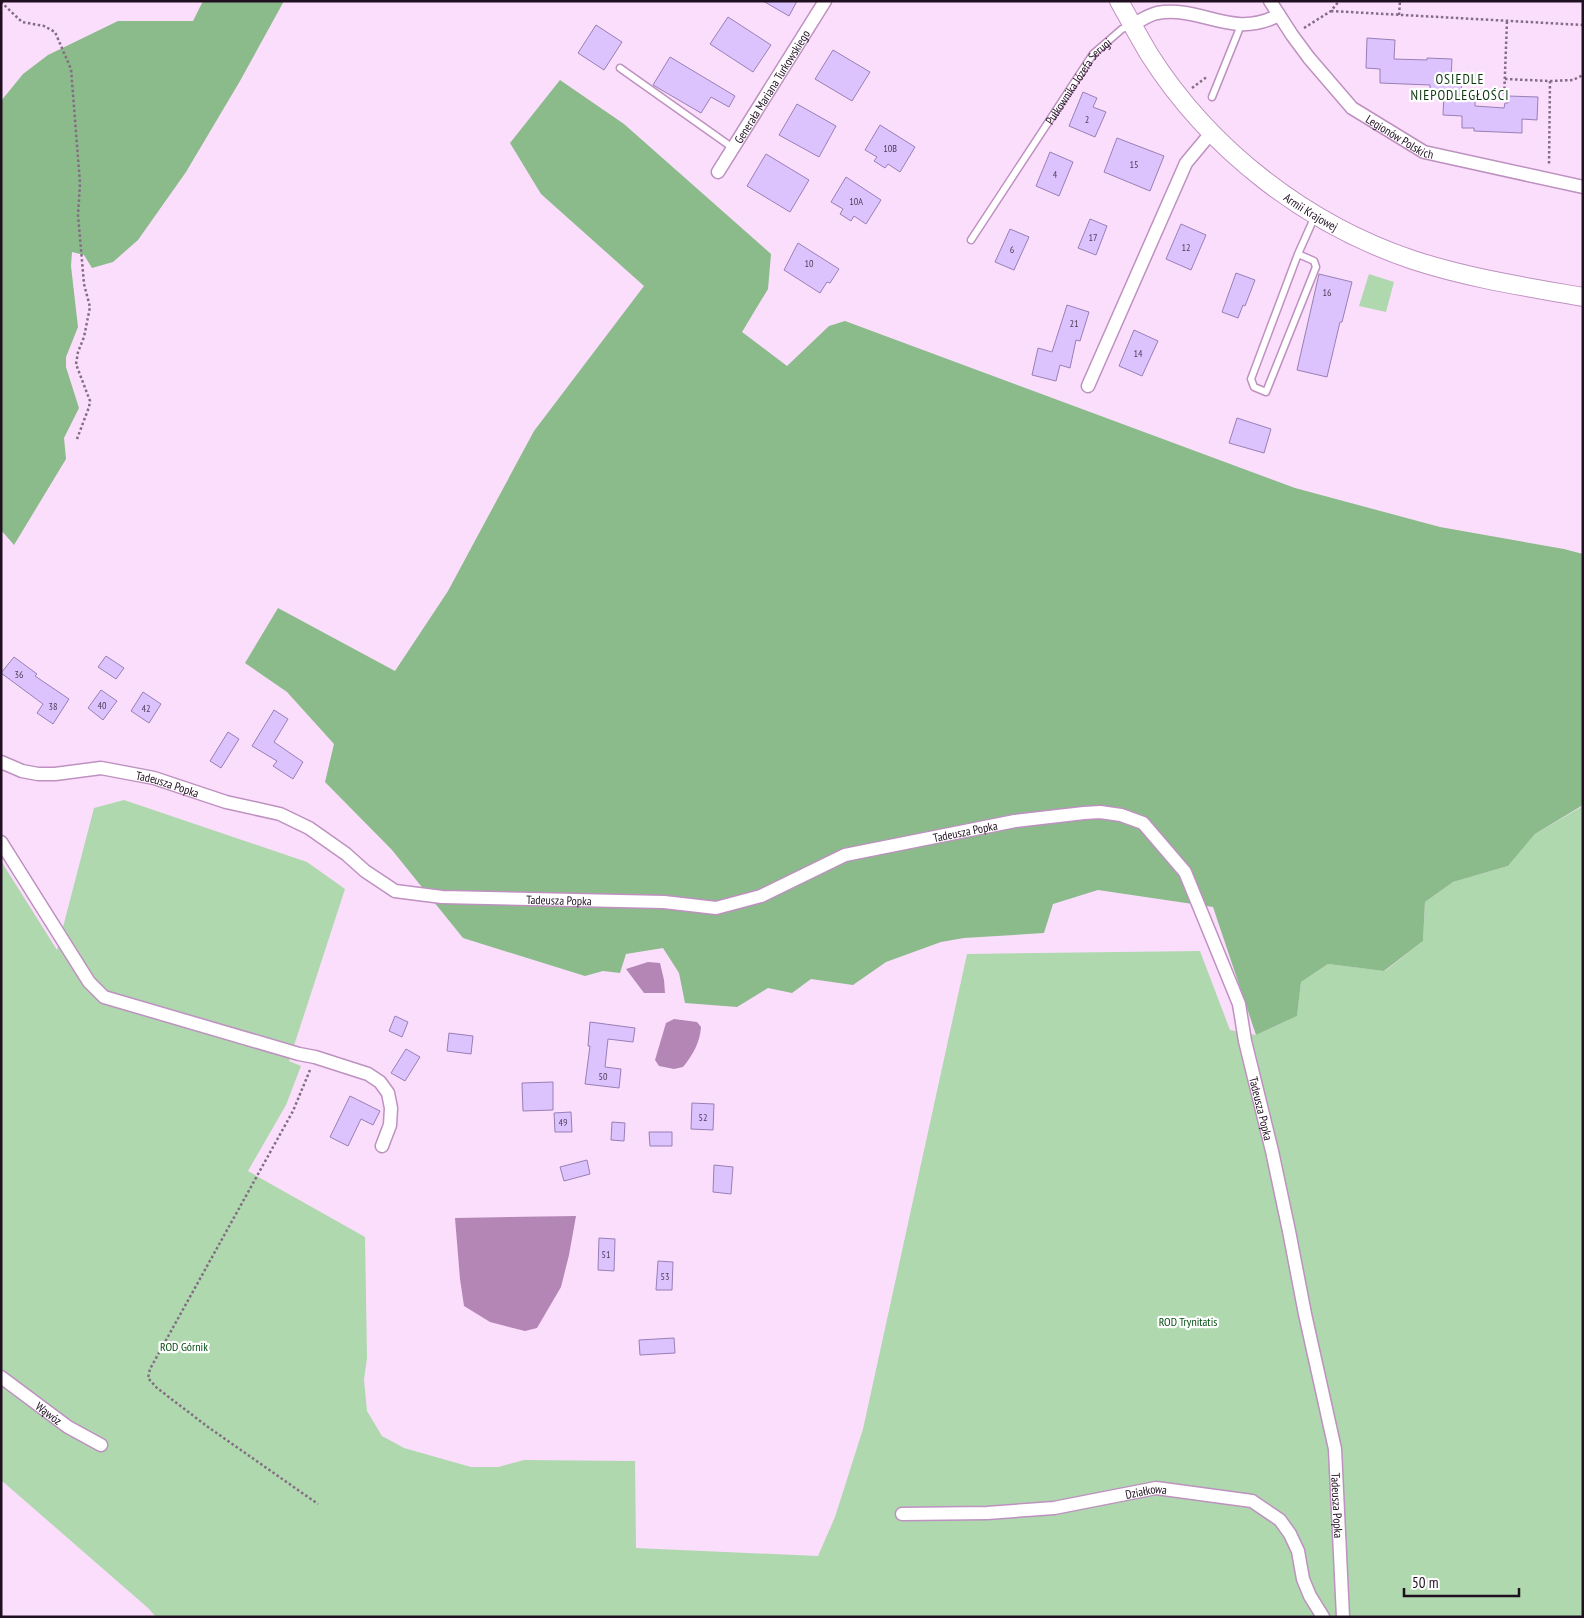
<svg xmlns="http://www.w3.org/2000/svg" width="1584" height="1618" viewBox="0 0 1584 1618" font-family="'PT Sans Narrow',sans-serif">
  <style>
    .green { fill: #afd8af }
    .forest { fill: #8bba8b }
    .water { fill: #b386b5 }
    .building { fill: #ddc3fd; stroke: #987fb5 }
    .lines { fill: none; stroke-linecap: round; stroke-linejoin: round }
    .service-casing { stroke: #be91c0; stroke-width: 9 }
    .minor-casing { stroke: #be91c0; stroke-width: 15 }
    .secondary-casing { stroke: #be91c0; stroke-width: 20 }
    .path { stroke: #836d84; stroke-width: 2.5; stroke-dasharray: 2.5 2.5; stroke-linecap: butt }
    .service { stroke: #fff; stroke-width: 6 }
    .minor { stroke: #fff; stroke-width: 12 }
    .secondary { stroke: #fff; stroke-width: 18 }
    .labels { text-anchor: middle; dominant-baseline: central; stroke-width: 4.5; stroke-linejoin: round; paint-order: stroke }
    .number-label { font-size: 10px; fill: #4f3c58 }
    .street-label { font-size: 12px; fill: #200f21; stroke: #fff }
    .park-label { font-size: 12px; fill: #064f13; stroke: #fff }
    .neighbourhood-label { font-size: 14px; letter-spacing: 1px; fill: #0c3711; stroke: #fff }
  </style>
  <rect width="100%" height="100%" fill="#fbdefc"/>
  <path class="green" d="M1369,274L1394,282L1386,312L1359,306Z
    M124,800L307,862L345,889L289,1061L301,1066L286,1105L248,1171L365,1237L367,1358L364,1380L367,1411L382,1436L404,1448L471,1467H498L524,1460L635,1461L636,1548L818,1556L835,1517L863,1429L967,954L1200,951L1230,1030L1256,1035L1297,1016L1301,982L1328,964L1385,971L1423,941L1425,902L1453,882L1508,866L1535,834L1583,806V1617H156L148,1608L1,1480V861L57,950L94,808Z"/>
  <path class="forest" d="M203,1H284L240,81L186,172L138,240L113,262L92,268L84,255L72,252L71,266L78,327L66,357V367L79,408L64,438L66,459L14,545L1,530V101L23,74L48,55L118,21H193Z
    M560,80L624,124L771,254L768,289L742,332L787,366L829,326L845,321L1295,488L1440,527L1564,549L1583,554V805L1535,834L1508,866L1453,882L1425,902L1423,941L1384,971L1328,964L1301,982L1297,1016L1256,1035L1213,907L1098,890L1053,904L1044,933L964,938L941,942L886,962L853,985L811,979L792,993L768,988L737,1007L685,1003L679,973L663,948L626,954L620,973L603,971L585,976L463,938L392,850L325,782L334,744L287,692L245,663L278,608L395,671L448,591L534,431L644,286L541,194L510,143Z"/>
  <path class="water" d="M648,962L660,963L664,980L665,993H644L626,969Z
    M674,1019L697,1022L701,1027C700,1042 693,1055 683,1067L674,1069L659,1066L655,1060L666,1023Z
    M576,1216L569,1255L561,1287L537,1328L525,1331L490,1322L464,1306L460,1279L455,1218Z"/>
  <path class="building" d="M763,1H797L789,16Z
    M728,17L771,45L753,72L710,44Z
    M596,25L622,42L604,70L578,53Z
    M1367,38L1395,40L1394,59L1427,60V58L1452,59L1451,78L1462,79L1461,93L1475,94V106L1504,108L1505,103H1508V96L1538,97L1537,120L1522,119V133L1474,131V128H1462V116L1443,115L1444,93L1430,92V85L1380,83V69L1366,68Z
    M833,50L870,72L852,101L815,79Z
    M670,57L735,96L729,107L711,97L701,113L653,85Z
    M1083,92L1097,98L1093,107L1106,112L1095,137L1069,126Z
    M797,104L836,126L819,157L779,135Z
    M880,125L915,147L900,172L888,164L885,168L874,161L877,157L865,150Z
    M1117,138L1164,156L1150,191L1104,172Z
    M1050,152L1073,162L1059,196L1036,186Z
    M766,154L809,180L790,212L747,186Z
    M846,177L881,200L866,224L854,216L851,221L840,214L843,209L831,202Z
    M1090,219L1107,226L1096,255L1078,248Z
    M1181,224L1206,235L1191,270L1166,259Z
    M1010,229L1029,237L1014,270L995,262Z
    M798,243L839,269L830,283L827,282L820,293L784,270Z
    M1236,273L1255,280L1245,306L1243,305L1238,318L1222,312Z
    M1319,274L1352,282L1342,322H1340L1327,377L1297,370Z
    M1067,305L1089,312L1080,341L1076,340L1070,368L1060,365L1056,381L1032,375L1038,348L1052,352Z
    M1134,330L1158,341L1142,376L1119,366Z
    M1237,418L1271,429L1264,453L1229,443Z
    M106,656L124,668L116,679L98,667Z
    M14,657L37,674L35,676L69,699L53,724L37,713L43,704L1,673Z
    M101,690L117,701L103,720L88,708Z
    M143,692L161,704L149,723L131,711Z
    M274,710L288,719L274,742L303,762L293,779L273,766L277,761L252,746Z
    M228,732L239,739L221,768L210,761Z
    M395,1016L408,1022L402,1037L389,1031Z
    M590,1022L635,1028L633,1042L608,1039L605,1067L621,1069L619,1088L585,1084L590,1046H588Z
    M449,1033L473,1036L471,1054L447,1051Z
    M406,1049L420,1057L405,1081L391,1073Z
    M553,1082V1110L523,1111L522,1083Z
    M350,1096L380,1111L373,1125L361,1119L348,1146L330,1137Z
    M692,1103L714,1104L713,1130L691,1129Z
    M571,1112L572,1132H555L554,1113Z
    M612,1122L625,1123L624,1141L611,1140Z
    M649,1132H672V1146H650Z
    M587,1160L590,1174L564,1181L560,1167Z
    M714,1165L733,1167L731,1194L713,1192Z
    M599,1238L615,1239L614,1271L598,1270Z
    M658,1261L673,1262L672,1290H656Z
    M674,1338L675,1353L640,1355L639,1340Z"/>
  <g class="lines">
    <defs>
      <g id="service">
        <path d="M620,68L733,148"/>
        <path d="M1212,97L1241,25"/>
        <path id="s1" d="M971,240L1093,54L1122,29L1132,25"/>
        <path d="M1298,254L1314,261L1316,267L1266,392L1254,387L1251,379L1298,254L1315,216"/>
      </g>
      <g id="minor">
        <path id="s2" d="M1270,1L1292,35L1309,58L1352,108L1424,152L1583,187"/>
        <path d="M1132,25C1140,21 1148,15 1157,13C1202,5 1231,40 1279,15"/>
        <path id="s3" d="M718,172L825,1"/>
        <path d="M1088,386L1186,163L1211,133"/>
        <path id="s4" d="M1,762L22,771L38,774H55L101,768L154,778L226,802L280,814L309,828L346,854L365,871L395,891L442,897L664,902L716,908L761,896L845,855L1015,821L1084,813L1100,812L1121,815L1143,823L1185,872L1239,1004L1245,1041L1272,1151L1289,1231L1305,1314L1335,1449L1343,1617"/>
        <path d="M1,842L89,982L104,997L299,1054L315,1057L368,1074L380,1082L388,1093L391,1108L390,1125L382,1146"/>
        <path id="s5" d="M1,1377L68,1427L101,1445"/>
        <path id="s6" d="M902,1514L987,1513L1054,1508L1156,1488L1252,1501L1280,1520L1290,1534L1298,1551L1303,1579L1310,1596L1323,1617"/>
      </g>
      <g id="secondary">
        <path id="s7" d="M1119,1C1129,19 1139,37 1149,54C1210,150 1306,224 1413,260C1468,278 1526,287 1583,297"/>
      </g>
    </defs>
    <use href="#service" class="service-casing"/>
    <use href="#minor" class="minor-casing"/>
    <use href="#secondary" class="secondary-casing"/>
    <path class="path" d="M1,2L22,22L44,26L55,32L71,69L80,183L78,215L84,284L90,307L84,337L78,352L76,364L90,401L89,407L77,439
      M1331,11L1583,25
      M1399,15L1400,1
      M1304,28L1331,11L1339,1
      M1505,79L1550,81L1549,165
      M1550,81L1573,80L1583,75
      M1192,88L1208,76
      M1504,99L1507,21
      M310,1070L293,1111L150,1369L148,1378L157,1388L208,1427L318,1504"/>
    <use href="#service" class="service"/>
    <use href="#minor" class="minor"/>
    <use href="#secondary" class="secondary"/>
  </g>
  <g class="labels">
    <g class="number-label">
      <text x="1087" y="119">2</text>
      <text x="890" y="148">10B</text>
      <text x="1134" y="164">15</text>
      <text x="1055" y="174">4</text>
      <text x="856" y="201">10A</text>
      <text x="1093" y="237">17</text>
      <text x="1186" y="247">12</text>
      <text x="1012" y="249">6</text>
      <text x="809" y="263">10</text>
      <text x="1327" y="292">16</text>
      <text x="1074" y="323">21</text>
      <text x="1138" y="353">14</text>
      <text x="19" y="674">36</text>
      <text x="102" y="705">40</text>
      <text x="53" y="706">38</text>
      <text x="146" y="708">42</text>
      <text x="603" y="1076">50</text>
      <text x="703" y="1117">52</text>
      <text x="563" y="1122">49</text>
      <text x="606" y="1254">51</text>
      <text x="665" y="1276">53</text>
    </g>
    <g class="street-label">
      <text stroke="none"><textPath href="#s1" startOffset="192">Pułkownika Józefa Serugi</textPath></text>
      <text stroke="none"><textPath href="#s3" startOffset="101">Generała Mariana Turkowskiego</textPath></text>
      <text stroke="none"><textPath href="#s2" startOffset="191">Legionów Polskich</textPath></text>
      <text stroke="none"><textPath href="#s7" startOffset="289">Armii Krajowej</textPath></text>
      <text stroke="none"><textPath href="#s4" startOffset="171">Tadeusza Popka</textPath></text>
      <text stroke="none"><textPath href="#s4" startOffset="1011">Tadeusza Popka</textPath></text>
      <text stroke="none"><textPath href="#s4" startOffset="591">Tadeusza Popka</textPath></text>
      <text stroke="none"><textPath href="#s4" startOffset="1506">Tadeusza Popka</textPath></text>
      <text stroke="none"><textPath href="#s5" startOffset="60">Wąwóz</textPath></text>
      <text stroke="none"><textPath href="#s6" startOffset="246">Działkowa</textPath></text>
      <text stroke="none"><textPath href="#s4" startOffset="1911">Tadeusza Popka</textPath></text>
    </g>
    <g class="park-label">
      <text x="1188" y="1321">ROD Trynitatis</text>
      <text x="184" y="1346">ROD Górnik</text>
    </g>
    <g class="neighbourhood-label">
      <text x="1460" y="79">OSIEDLE<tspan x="1460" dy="16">NIEPODLEGŁOŚCI</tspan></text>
    </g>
  </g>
  <rect width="1584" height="1618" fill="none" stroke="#200f21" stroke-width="5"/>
  <path d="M1404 1588v8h115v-8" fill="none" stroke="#200f21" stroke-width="2.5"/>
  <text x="1412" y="1588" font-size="15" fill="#200f21" stroke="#ffffff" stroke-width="4" paint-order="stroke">50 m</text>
</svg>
